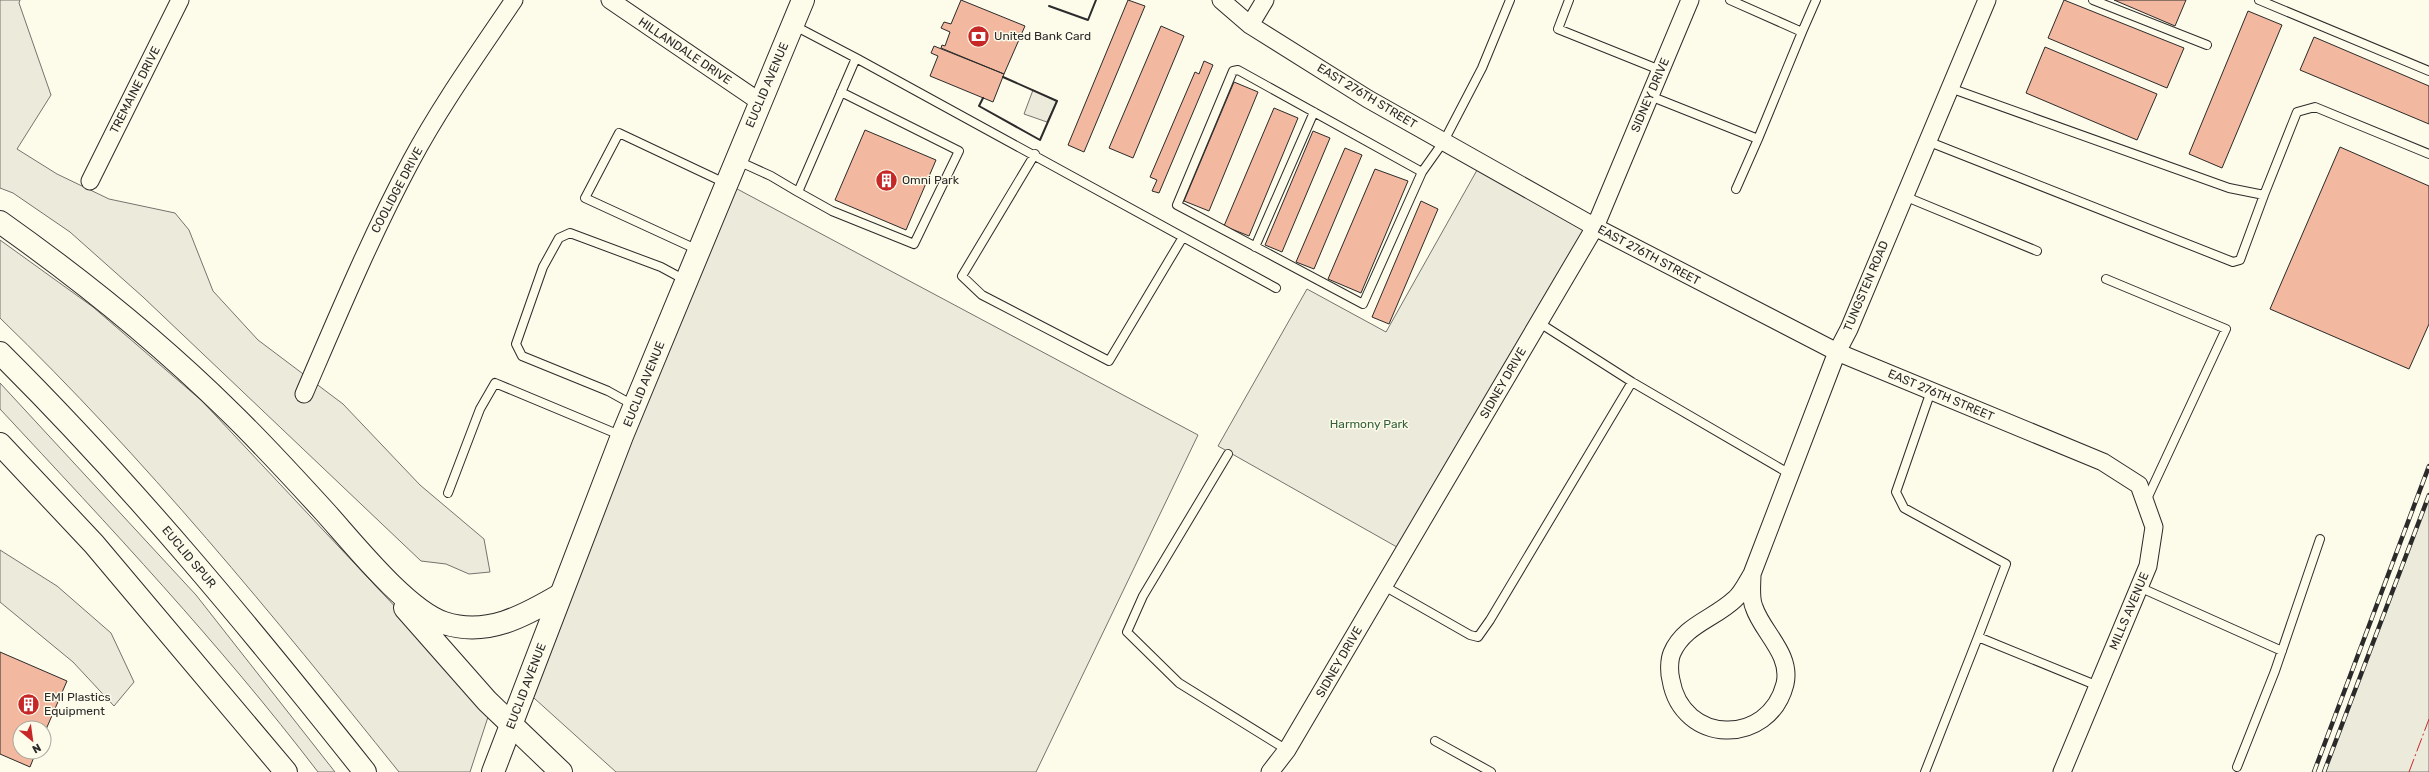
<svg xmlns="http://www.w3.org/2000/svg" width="2429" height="772" viewBox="0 0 2429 772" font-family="Rubik,sans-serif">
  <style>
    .green { fill: #ecebdb; stroke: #74746e }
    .building { fill: #f2b8a0; stroke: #2b2b2b }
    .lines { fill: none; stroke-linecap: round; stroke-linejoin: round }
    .service-casing { stroke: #2b2b2b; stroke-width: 10 }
    .minor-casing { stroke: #2b2b2b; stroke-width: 19 }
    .primary-casing { stroke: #2b2b2b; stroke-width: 24 }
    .motorway-casing { stroke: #2b2b2b; stroke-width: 24 }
    .service { stroke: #fdfbea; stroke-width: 8 }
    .minor { stroke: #fdfbea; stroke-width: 17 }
    .primary { stroke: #fdfbea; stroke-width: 22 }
    .motorway { stroke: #fdfbea; stroke-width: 22 }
    .rail-casing { stroke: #2b2b2b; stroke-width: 4.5 }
    .rail { stroke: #fdfbea; stroke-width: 3; stroke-dasharray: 9; stroke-linecap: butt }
    .wall { stroke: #2b2b2b; stroke-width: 2 }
    .power { stroke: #c62828; stroke-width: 1; stroke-dasharray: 14 3 2 3; stroke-linecap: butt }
    .labels { text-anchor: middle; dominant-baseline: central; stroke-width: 3; stroke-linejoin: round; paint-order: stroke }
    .poi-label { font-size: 12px; fill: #2b2b2b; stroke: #fdfbea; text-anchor: start }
    .street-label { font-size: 12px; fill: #2b2b2b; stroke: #fdfbea }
    .park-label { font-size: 12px; fill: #34623c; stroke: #fdfbea }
  </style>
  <rect width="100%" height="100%" fill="#fdfbea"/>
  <path class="green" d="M0,0H20L19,3L51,95L17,149L57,174L109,199L175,213L189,230L213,291L258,340L343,404L420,485L484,539L490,572L469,574L446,564L421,561L143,297L70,232L13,193L0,188Z
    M1033,90L1057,101L1047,122L1024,114Z
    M1481,163L1595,227L1404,551L1218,446L1307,289L1386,332Z
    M726,183L1198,435L1036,772H616L524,689Z
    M0,240L93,307L202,401L417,630L488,717L470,772H399C273,615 145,458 0,318Z
    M0,383L196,595L335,772H318C220,644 110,527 0,409Z
    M2429,496V772H2324Z
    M0,550L57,586L111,633L134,682L114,706L73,662L0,602Z"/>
  <path class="building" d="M961,0L1025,26L1004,74L941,48L942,45L945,46L950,32L941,28L944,22L951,24Z
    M1128,0L1145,6L1084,152L1068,145Z
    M2064,0L2184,48L2167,88L2048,38Z
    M2114,0H2186L2175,26Z
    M2248,11L2282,25L2222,168L2189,154Z
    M1161,26L1184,36L1133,158L1109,148Z
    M2314,37L2429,86V124L2300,70Z
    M934,46L1004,74L993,102L930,76L938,56L931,53Z
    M2045,47L2157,94L2137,140L2026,93Z
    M1204,61L1213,65L1159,193L1152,191L1157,180L1150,177L1195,72L1199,74Z
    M1234,82L1258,92L1209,211L1184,201Z
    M1274,108L1298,118L1249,236L1224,226Z
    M865,130L936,160L906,230L835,200Z
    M1313,131L1330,138L1282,252L1265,245Z
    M2340,147L2429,186V324L2409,369L2270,309Z
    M1345,148L1362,155L1314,269L1296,262Z
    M1375,169L1408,181L1361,293L1328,279Z
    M1421,201L1438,209L1389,324L1372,317Z
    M0,652L67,681L44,734V728H20V752H36L30,767L0,754Z"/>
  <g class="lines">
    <defs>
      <path id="service" d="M1569,0L1558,29L1660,70
        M1730,0L1802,32L1758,139
        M2093,0L2207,45
        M2259,0L2429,71
        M1802,32L1816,0
        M856,58L1276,288
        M1950,88L2229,188L2264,195L2297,112L2315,107L2429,154
        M1650,96L1758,139L1736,189
        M1927,141L2233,262L2240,260L2264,195
        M1035,154L962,276L982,295L1109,361L1183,237
        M738,161L771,176L798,192L856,58L793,25
        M1422,172L1238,70L1233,71L1177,205L1363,304L1422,172L1444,141L1482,68L1510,0
        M798,192L832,211L914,244L959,151L841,92
        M1904,196L2037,251
        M1255,247L1314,112
        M698,250L585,198L619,133L725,183
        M2106,279L2226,329L2146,501
        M1538,322L1632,382
        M1931,391L1896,492L1904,508L2006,564L1978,637L2098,686
        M635,406L608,391L522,356L516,344L543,267L559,238L570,233L661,267L685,280
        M1228,454L1143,596L1127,632L1179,683L1287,750
        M448,493L480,409L495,383L622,436
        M1384,586L1470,635L1478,637L1490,620L1632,382L1790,474
        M2139,587L2282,651
        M1435,741L1491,772
        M2237,767L2275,671L2320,539
        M1925,772L1978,637"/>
      <path id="minor" d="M610,0L760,102
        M1221,0L1250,25L1368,99L1595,227L1837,352L2103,462L2139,485L2154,527L2148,566L2062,772
        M1250,25L1265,0
        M90,181L180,0
        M304,394C338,315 371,236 411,161C441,105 479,52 514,0
        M1752,574C1752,584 1750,598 1754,607C1762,632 1792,654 1785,684C1769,747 1682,745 1671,680C1669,673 1669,660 1672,653C1684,625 1714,619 1735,599C1742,593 1747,582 1752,574L1837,352L1849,329L1987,0
        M1270,772L1287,750L1595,227L1690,0"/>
      <path id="primary" d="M493,772L622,436L803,0"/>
      <path id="motorway" d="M0,222C82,280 159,342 230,412C263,444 294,478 325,512C353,543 406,610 444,623C487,637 524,616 560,595
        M0,353C132,484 250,627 365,772
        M0,444L94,544L286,772
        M405,608L487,701L561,772"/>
    </defs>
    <use href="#service" class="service-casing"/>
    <use href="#minor" class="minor-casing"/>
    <use href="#primary" class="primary-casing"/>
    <use href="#motorway" class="motorway-casing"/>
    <use href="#service" class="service"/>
    <use href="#minor" class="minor"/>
    <use href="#primary" class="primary"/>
    <use href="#motorway" class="motorway"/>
    <defs>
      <path id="rail" d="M2314,772L2429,466
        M2324,772L2429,495"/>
    </defs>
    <use href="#rail" class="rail-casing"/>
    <use href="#rail" class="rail"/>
    <path class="wall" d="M1049,6L1088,20L1096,0
      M983,98L979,106L1040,140L1057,101L1003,77"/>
    <path class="power" d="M2409,772L2429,719"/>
  </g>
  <defs>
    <symbol id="bank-disc" viewBox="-11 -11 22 22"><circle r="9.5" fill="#c62828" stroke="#fdfbea"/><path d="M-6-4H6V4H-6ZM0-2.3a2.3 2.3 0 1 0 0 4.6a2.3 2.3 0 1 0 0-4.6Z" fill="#fff"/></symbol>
    <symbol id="building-disc" viewBox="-11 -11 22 22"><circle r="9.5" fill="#c62828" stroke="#fdfbea"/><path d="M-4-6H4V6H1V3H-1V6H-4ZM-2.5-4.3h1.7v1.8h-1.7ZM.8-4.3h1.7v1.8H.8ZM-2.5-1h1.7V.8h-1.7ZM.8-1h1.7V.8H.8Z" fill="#fff"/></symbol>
  </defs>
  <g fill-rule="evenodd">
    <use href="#bank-disc" x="966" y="24" width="25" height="25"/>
    <use href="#building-disc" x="874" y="168" width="25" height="25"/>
    <use href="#building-disc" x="16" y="692" width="25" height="25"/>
  </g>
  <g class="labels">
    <g class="poi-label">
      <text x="994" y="36">United Bank Card</text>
      <text x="902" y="180">Omni Park</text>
      <text x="44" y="697">EMI Plastics<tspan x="44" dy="14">Equipment</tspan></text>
    </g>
    <g class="street-label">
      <text transform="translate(685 51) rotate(34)">HILLANDALE DRIVE</text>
      <text transform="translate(767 85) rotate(-67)">EUCLID AVENUE</text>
      <text transform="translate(135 90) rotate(-63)">TREMAINE DRIVE</text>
      <text transform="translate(1650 95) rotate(-67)">SIDNEY DRIVE</text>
      <text transform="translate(1367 96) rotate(31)">EAST 276TH STREET</text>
      <text transform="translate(397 190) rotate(-62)">COOLIDGE DRIVE</text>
      <text transform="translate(1649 255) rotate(28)">EAST 276TH STREET</text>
      <text transform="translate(1866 286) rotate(-67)">TUNGSTEN ROAD</text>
      <text transform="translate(1503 383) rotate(-60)">SIDNEY DRIVE</text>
      <text transform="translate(644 384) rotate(-68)">EUCLID AVENUE</text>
      <text transform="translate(1941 395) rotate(23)">EAST 276TH STREET</text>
      <text transform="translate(189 557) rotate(50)">EUCLID SPUR</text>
      <text transform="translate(2129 611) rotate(-67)">MILLS AVENUE</text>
      <text transform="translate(1339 662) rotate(-60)">SIDNEY DRIVE</text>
      <text transform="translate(526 686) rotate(-69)">EUCLID AVENUE</text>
    </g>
    <g class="park-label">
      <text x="1369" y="424">Harmony Park</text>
    </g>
  </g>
  <g transform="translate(32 740) rotate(151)"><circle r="19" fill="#fdfbea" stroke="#a9a89e"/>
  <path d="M0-3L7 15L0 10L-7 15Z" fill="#c62828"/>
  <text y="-6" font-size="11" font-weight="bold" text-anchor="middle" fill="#2b2b2b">N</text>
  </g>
</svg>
